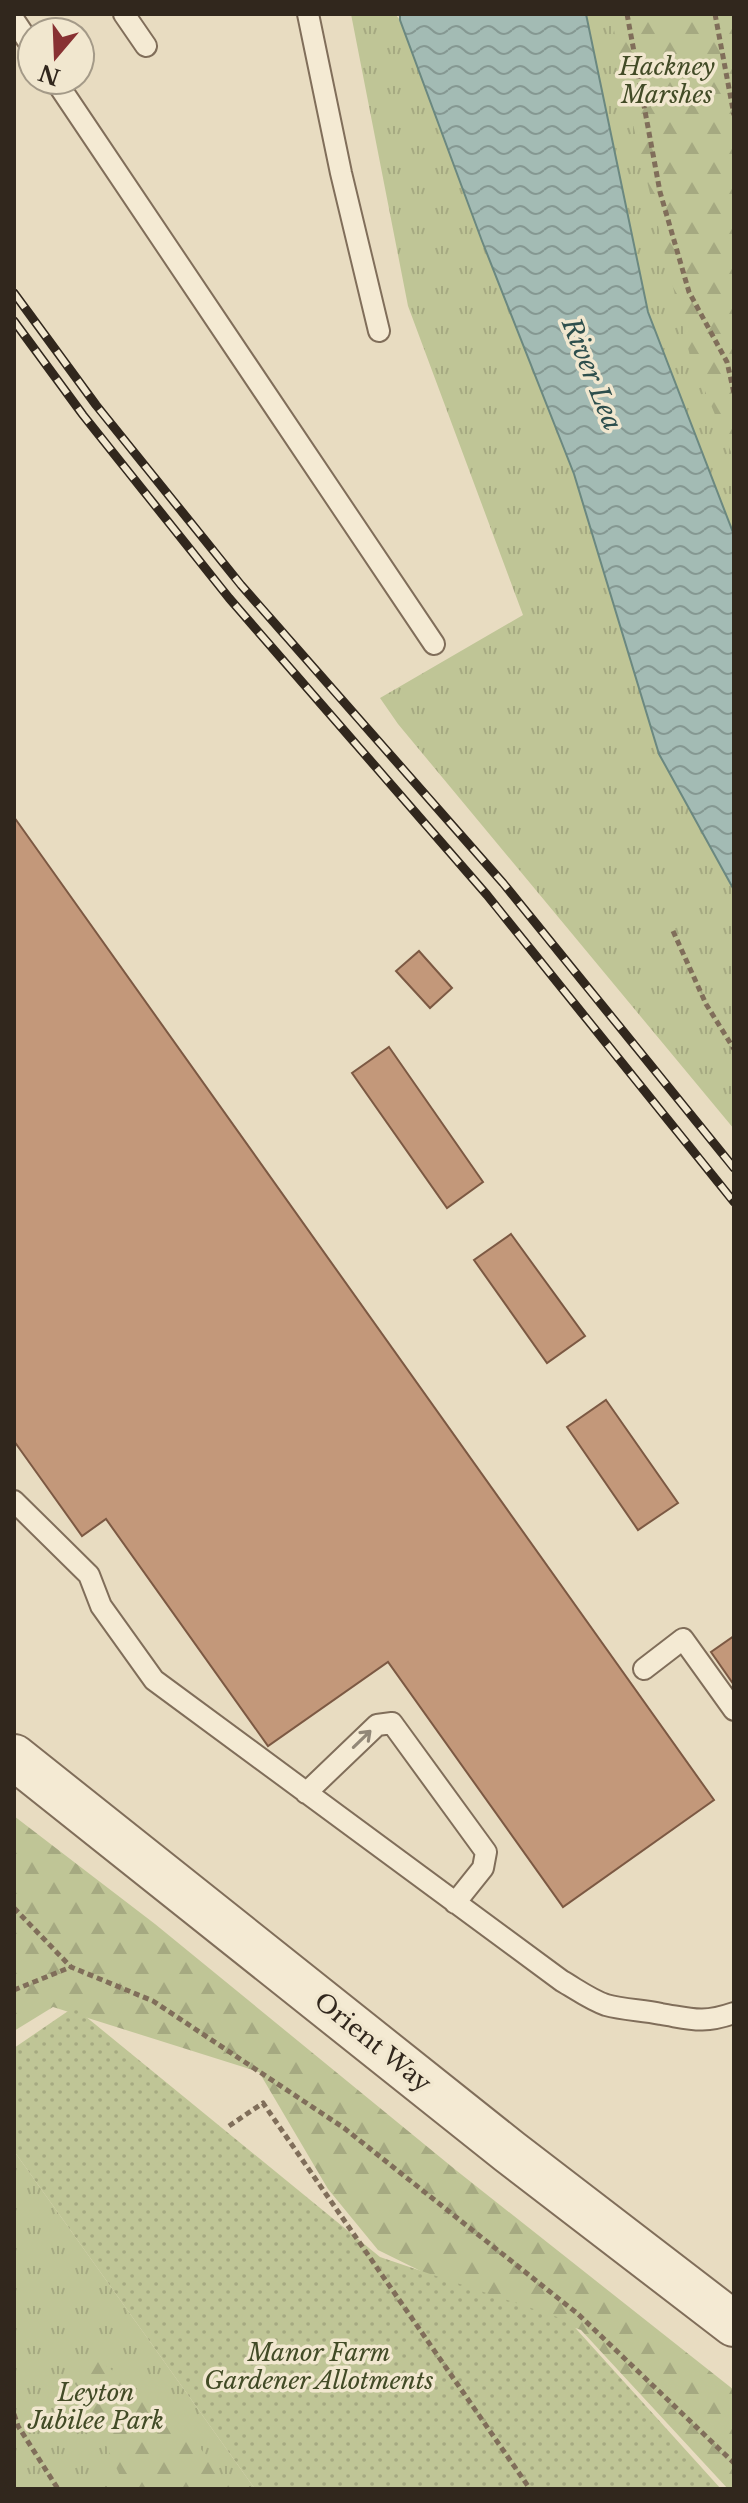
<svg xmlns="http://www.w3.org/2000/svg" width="748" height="2503" viewBox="0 0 748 2503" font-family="'Libre Baskerville',serif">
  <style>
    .grass { fill: url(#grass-tufts) }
    .forest { fill: url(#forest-firs) }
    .garden { fill: url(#garden-dots) }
    .water { fill: url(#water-waves); stroke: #6b8880; stroke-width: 2 }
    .building { fill: #c3987a; stroke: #7c5943; stroke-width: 2 }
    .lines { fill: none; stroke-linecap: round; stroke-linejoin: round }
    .service-casing { stroke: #806e5a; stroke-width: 24 }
    .tertiary-casing { stroke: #806e5a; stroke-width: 48 }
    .path { stroke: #806e5a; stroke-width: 5; stroke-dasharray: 6 4; stroke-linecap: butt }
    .service { stroke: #f4ead3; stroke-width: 20 }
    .tertiary { stroke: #f4ead3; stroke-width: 44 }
    .rail-casing { stroke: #31271d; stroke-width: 9 }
    .rail { stroke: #f1e7cf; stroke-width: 6; stroke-dasharray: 18; stroke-linecap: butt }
    .oneway { stroke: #928878 }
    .labels { text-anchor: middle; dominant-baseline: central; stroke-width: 7; stroke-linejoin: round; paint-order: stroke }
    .park-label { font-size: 24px; font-style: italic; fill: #424b26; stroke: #f1e7cf }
    .street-label { font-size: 24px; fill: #31271d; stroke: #f1e7cf }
    .water-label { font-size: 26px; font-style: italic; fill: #2e4f4d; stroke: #f1e7cf }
  </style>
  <defs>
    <pattern id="grass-tufts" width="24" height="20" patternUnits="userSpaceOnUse" patternTransform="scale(2)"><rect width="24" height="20" fill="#bfc596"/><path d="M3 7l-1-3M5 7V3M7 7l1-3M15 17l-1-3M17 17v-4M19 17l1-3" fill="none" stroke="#a5a981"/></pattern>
    <pattern id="forest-firs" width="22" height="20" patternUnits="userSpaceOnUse" patternTransform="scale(2)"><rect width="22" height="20" fill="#bfc596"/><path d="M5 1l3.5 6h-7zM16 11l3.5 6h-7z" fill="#a5a981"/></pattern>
    <pattern id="garden-dots" width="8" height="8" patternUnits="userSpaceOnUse" patternTransform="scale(2)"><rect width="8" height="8" fill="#bfc596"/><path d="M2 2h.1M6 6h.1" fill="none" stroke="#a5a981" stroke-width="1.8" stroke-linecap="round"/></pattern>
    <pattern id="water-waves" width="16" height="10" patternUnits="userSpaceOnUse" patternTransform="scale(2)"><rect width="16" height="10" fill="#a3bbb4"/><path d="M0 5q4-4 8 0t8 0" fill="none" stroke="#859892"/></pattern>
  </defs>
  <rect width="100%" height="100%" fill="#e8dcc1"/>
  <path class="grass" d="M351,14H395L400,20L574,474L659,754L734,890V1129L398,724L380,698L523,615L408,306Z
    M586,14H734V535L648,312Z
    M14,2151L255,2489H14Z"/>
  <path class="forest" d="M611,14H734V459L690,356L628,104Z
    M14,1816L155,1924L457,2171L734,2390V2489H728L581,2330L449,2285L378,2250L328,2189L259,2072L53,2007L14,2031Z
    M100,2361L182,2424L231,2489H126L82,2393L65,2371Z"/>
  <path class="garden" d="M74,2007L380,2257L569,2321L721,2489H255L14,2151V2048Z"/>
  <path class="water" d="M400,14H586L648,312L734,535V890L659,754L574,474L482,241L400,20Z"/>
  <path class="building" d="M14,817L714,1800L563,1907L388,1662L268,1746L106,1519L82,1536L14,1441Z
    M419,951L452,988L430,1008L396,971Z
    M389,1047L483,1182L447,1208L352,1073Z
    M511,1234L585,1336L547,1363L474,1260Z
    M606,1400L678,1503L638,1530L567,1427Z
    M734,1636V1685L711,1652Z"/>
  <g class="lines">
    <defs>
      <path id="service" d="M124,14L146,46
        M308,14L341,173L379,331
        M14,20L32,47
        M55,80L434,644
        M14,1501L89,1575L101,1606L154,1680L562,1981C576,1989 591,2000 606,2005C624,2010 643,2010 661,2014C692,2019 702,2024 734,2013
        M644,1669L683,1639L734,1710
        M306,1793L377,1725L392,1723L486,1852L483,1868L455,1903"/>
      <path id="tertiary" d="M14,1757L510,2152L734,2324"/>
    </defs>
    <use href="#service" class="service-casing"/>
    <use href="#tertiary" class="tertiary-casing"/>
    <path class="path" d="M627,14L660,192L689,292L727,362L734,393
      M715,14L734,115
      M673,931L706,1004L734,1049
      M14,1908L71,1967L153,2001L344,2128L578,2314L734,2463
      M14,1990L71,1967
      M229,2126L263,2103L530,2489
      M14,2414L18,2426L58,2489"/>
    <use href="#service" class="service"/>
    <use href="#tertiary" class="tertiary"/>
    <defs>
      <path id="rail" d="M14,293L96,405L241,585L503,883L734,1168
        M14,321L83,415L229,598L487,895L734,1202"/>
    </defs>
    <use href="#rail" class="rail-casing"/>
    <use href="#rail" class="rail"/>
  </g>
  <defs><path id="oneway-shaft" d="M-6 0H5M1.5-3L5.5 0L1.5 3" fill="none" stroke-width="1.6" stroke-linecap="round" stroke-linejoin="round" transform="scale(2)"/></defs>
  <use class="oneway" href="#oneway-shaft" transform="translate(362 1739) rotate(-44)"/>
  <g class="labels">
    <g class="park-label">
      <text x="667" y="66">Hackney<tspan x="667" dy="28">Marshes</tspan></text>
      <text x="319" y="2352">Manor Farm<tspan x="319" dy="28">Gardener Allotments</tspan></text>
      <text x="96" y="2392">Leyton<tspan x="96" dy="28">Jubilee Park</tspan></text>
    </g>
    <g class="street-label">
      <text transform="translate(373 2042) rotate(39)">Orient Way</text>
    </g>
    <g class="water-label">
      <text transform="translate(592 374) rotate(68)">River Lea</text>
    </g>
  </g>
  <rect width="748" height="2503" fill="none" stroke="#31271d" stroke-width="32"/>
  <g transform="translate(56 56) rotate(199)"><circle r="38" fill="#f1e7cf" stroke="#a49a88" stroke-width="2"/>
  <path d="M0-6L14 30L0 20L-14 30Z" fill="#883132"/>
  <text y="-12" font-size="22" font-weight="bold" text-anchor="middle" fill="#31271d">N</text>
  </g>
</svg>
